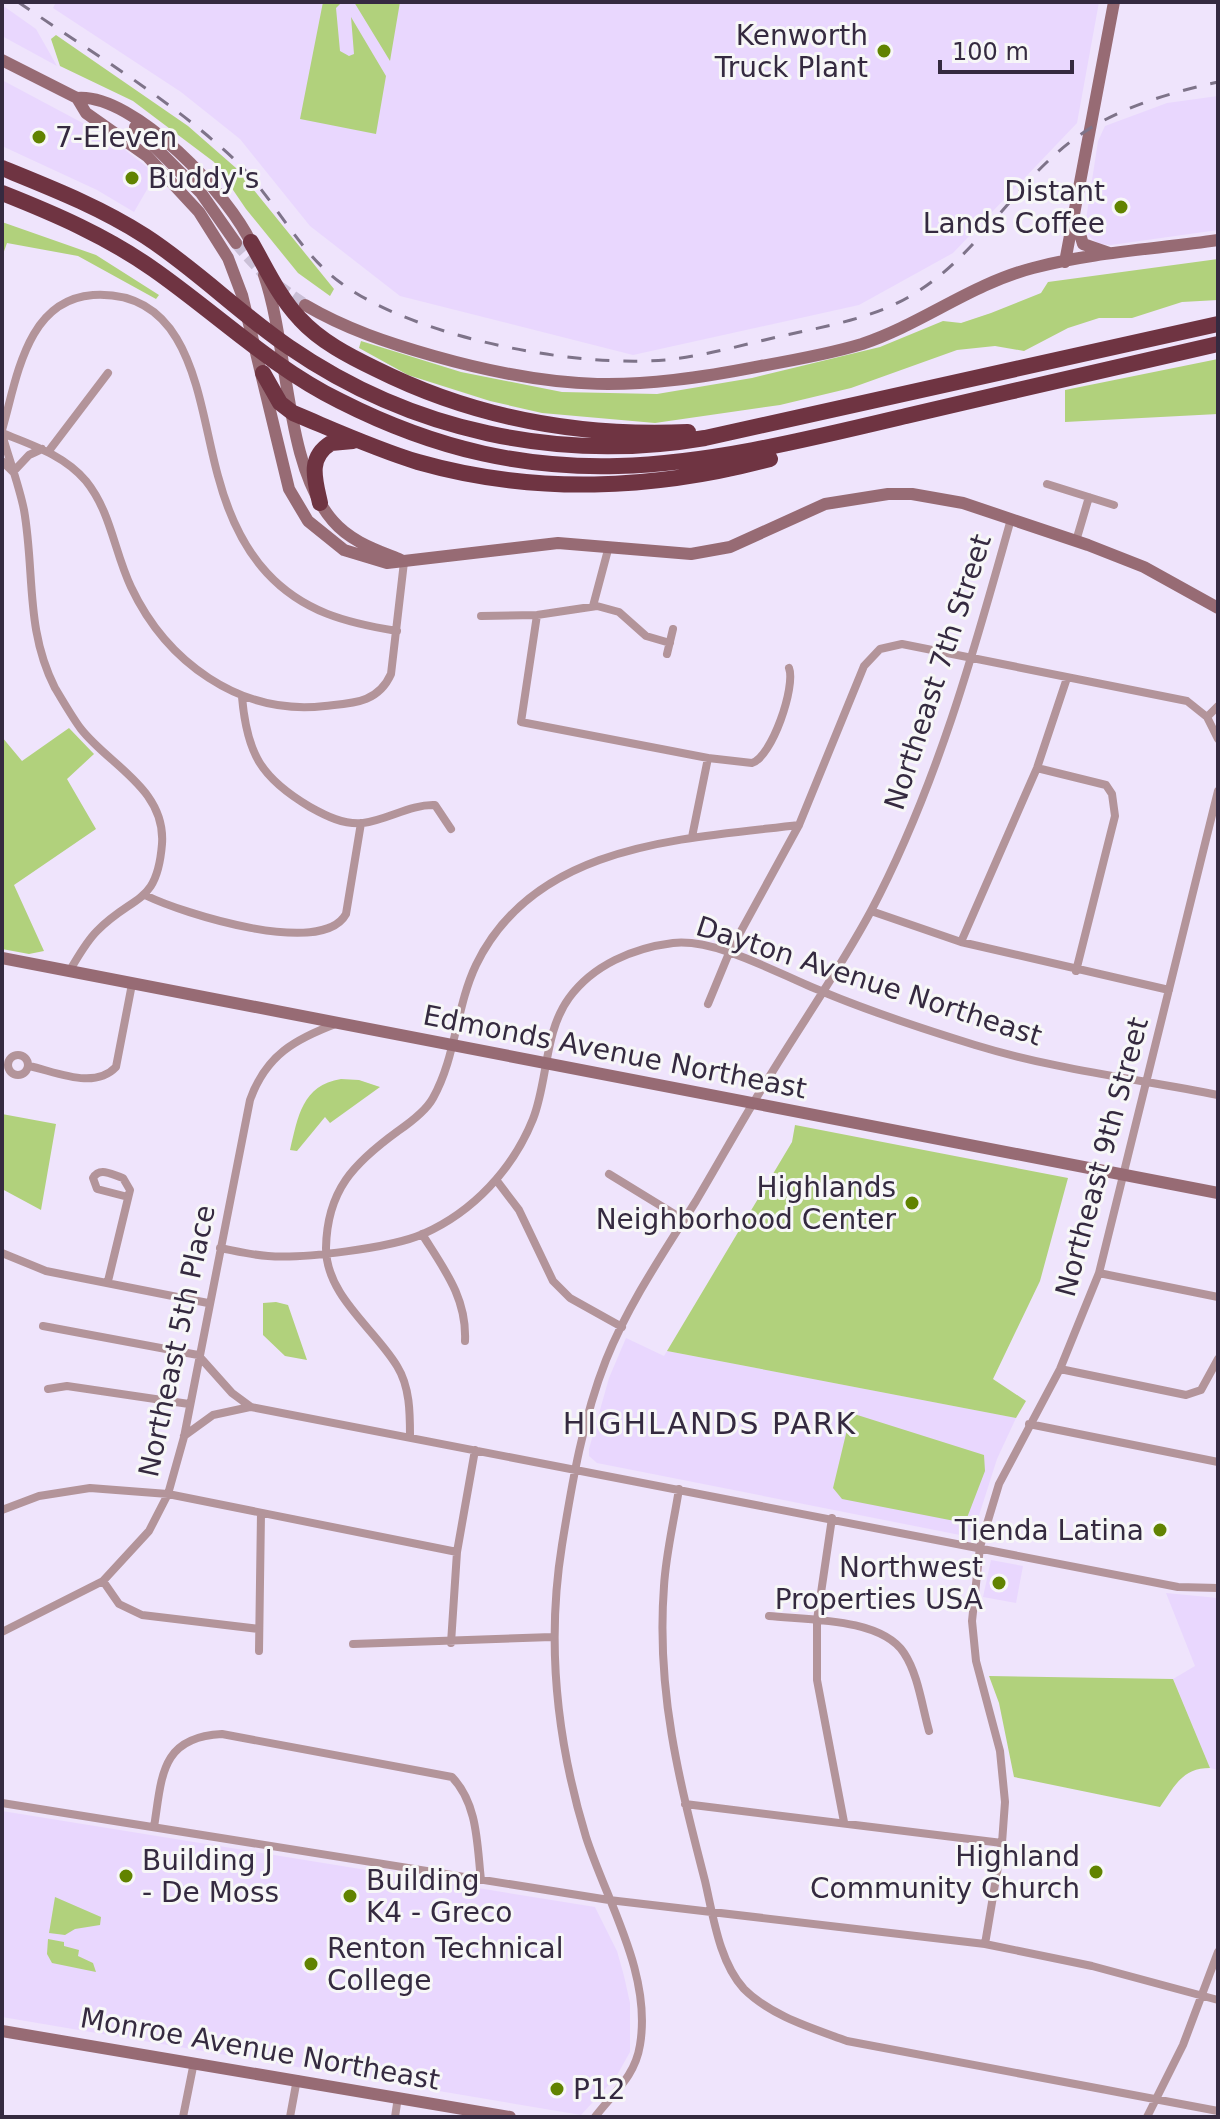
<svg xmlns="http://www.w3.org/2000/svg" width="1220" height="2119" viewBox="0 0 1220 2119" font-family="'DejaVu Sans',sans-serif">
  <style>
    .built { fill: #e9d7fe }
    .green { fill: #b1d17c }
    .lines { fill: none; stroke-linecap: round; stroke-linejoin: round }
    .secondary-tunnel { stroke: #cabfd6; stroke-width: 12; stroke-dasharray: 12 6; stroke-linecap: butt }
    .street { stroke: #b3949a; stroke-width: 8 }
    .secondary { stroke: #976b74; stroke-width: 12 }
    .highway { stroke: #6f3442; stroke-width: 16 }
    .rail { stroke: #7e7389; stroke-width: 3; stroke-dasharray: 14 14; stroke-linecap: butt }
    .poi-dot { fill: #618300; stroke: #f7f7f7; stroke-width: 3 }
    .labels { text-anchor: middle; dominant-baseline: central; stroke-width: 6; stroke-linejoin: round; paint-order: stroke }
    .poi-label { font-size: 28px; fill: #352a40; stroke: #f7f7f7; text-anchor: end }
    .street-label { font-size: 28px; fill: #352a40; stroke: #f7f7f7 }
    .neighbourhood-label { font-size: 30px; letter-spacing: 2px; fill: #352a40; stroke: #f7f7f7 }
  </style>
  <rect width="100%" height="100%" fill="#efe4fc"/>
  <path class="built" d="M56,2H1099L1077,123L953,253L859,305L633,355L400,296L310,226L240,139L181,92L53,8Z
    M2,5L36,29L57,66L2,36Z
    M2,80L107,136L156,174L134,212L97,190L2,146Z
    M1218,96V230L1111,245L1099,244L1090,237L1085,226L1098,141L1105,126L1167,103Z
    M626,1338L664,1356L667,1351L1016,1418L997,1459L975,1528L960,1535L597,1463L589,1456V1449L609,1378Z
    M991,1560L1023,1566L1016,1603L983,1597Z
    M1166,1593L1218,1598V1770L1210,1768L1173,1679L1195,1666Z
    M2,1811L595,1907L617,1951L624,1976L630,2003V2052L616,2077L581,2115L2,2017Z"/>
  <path class="green" d="M323,2H342L336,8L340,51L349,56L354,54L351,17L386,76L376,134L300,119Z
    M354,2H400L390,61Z
    M56,35L188,126L236,168L334,289L330,296L298,273L246,209L214,162L133,101L60,66L51,39Z
    M2,222L96,255L159,295L156,299L78,256L7,243L2,257Z
    M1218,259V300L1182,302L1132,318H1099L1068,328L1024,351L995,346L957,350L851,388L780,405L655,423L542,413L490,401L408,375L359,348L361,341L461,372L562,392L657,394L752,378L880,347L943,321L961,323L991,313L1041,293L1048,282Z
    M1218,359V414L1065,422V390Z
    M69,728L94,754L67,779L96,829L14,885L44,951L29,954L2,949V737L22,761Z
    M341,1079L359,1080L380,1087L330,1123L325,1117L297,1151L290,1150C298,1117 302,1085 341,1079Z
    M2,1114L56,1124L41,1210L2,1189Z
    M795,1125L1068,1178L1040,1281L993,1379L1026,1401L1016,1418L667,1351L792,1142Z
    M276,1302L288,1305L307,1360L285,1356L263,1335V1303Z
    M851,1413L984,1455L985,1471L965,1523L842,1499L833,1488Z
    M989,1676L1173,1679L1210,1768C1182,1768 1175,1786 1160,1807L1014,1777L999,1703Z
    M55,1897L101,1917L100,1925L75,1929L65,1935L49,1933Z
    M48,1939L64,1942V1946L79,1950L78,1956L93,1963L96,1972L52,1963L47,1954Z"/>
  <g class="lines">
    <path class="secondary-tunnel" d="M236,243L264,274
      M278,286L305,305"/>
    <path class="street" d="M2,430C17,379 26,300 93,295C194,289 198,405 218,476C227,510 242,546 267,573C303,612 347,623 397,631
      M2,433C32,445 64,455 86,481C111,512 114,551 131,587C166,661 239,716 325,706C353,703 378,703 391,674L404,562
      M2,434C9,459 19,485 24,510C35,573 25,629 55,688C63,701 72,717 81,729C109,765 166,789 162,844C157,906 133,894 97,931C86,942 78,957 70,970
      M48,452L108,373
      M2,461L13,472L29,455L42,449
      M1047,484L1114,505
      M1076,541L1089,497
      M593,606L609,546
      M537,615L521,722L708,758L752,763C772,757 796,686 789,668
      M481,616L537,615L597,606L619,612L646,636L670,643
      M667,654L673,629
      M242,697C247,754 261,778 310,807C326,816 344,825 363,823C387,820 411,804 435,805L451,829
      M1207,717L1218,706
      M1037,768L1106,785L1112,794L1115,816L1076,971
      M692,837L708,758
      M147,896C182,913 322,958 346,914L361,823
      M871,911L961,942L1169,990
      M961,942L1037,768L1067,678
      M708,1004L729,953L799,825L864,666L880,649L902,644L1187,701L1207,717L1218,739
      M8 1065a10 10 0 1 1 20 0a10 10 0 1 1-20 0Z
      M29,1066C57,1072 94,1090 116,1067L132,984
      M609,1174L684,1220
      M497,1181L519,1210L553,1281L570,1298L622,1327
      M422,1234C444,1269 467,1298 465,1341
      M220,1248C236,1251 252,1255 268,1256C302,1259 391,1248 423,1234C473,1212 513,1169 533,1119C548,1081 544,1032 569,998C593,965 633,948 673,943C717,938 780,975 821,991C871,1012 923,1029 975,1045C1053,1069 1138,1079 1218,1095
      M2,1253L46,1271L208,1303
      M1099,1273L1218,1297
      M108,1281L130,1190L123,1178C112,1175 100,1166 93,1178L97,1189L128,1197
      M43,1326L198,1355L232,1393L251,1407L1178,1587L1218,1588
      M1060,1369L1186,1395L1201,1390L1218,1359
      M48,1389L67,1386L189,1404
      M1029,1424L1218,1462
      M184,1436L213,1415L250,1407
      M410,1436C410,1413 410,1387 397,1366C375,1329 326,1296 326,1248C327,1190 354,1163 398,1131C411,1122 426,1111 433,1098C456,1057 456,1007 476,965C535,843 682,839 799,825
      M679,1489C674,1521 666,1553 664,1586C656,1691 679,1780 705,1881C713,1915 719,1962 744,1989C771,2016 812,2028 847,2041L1218,2111
      M2,1510L39,1496L90,1488L168,1494L457,1552
      M832,1518L817,1620V1680L844,1822
      M103,1581L119,1604L142,1615L259,1629
      M769,1616C808,1620 881,1618 904,1653C918,1674 922,1706 929,1731
      M2,1632L103,1581L149,1531L168,1494L184,1437L250,1100C266,1055 295,1039 338,1023
      M451,1643L457,1552L475,1450
      M353,1644L552,1637
      M259,1651L261,1513
      M2,1803L609,1900L985,1944L1092,1966L1218,2000
      M685,1804L1002,1843
      M154,1827C162,1777 160,1737 222,1734L452,1777C478,1804 477,1845 481,1880
      M985,1944L1002,1843L1005,1802L1000,1751L976,1661L972,1621L980,1547L999,1484L1060,1369L1099,1273L1218,791
      M183,2117L194,2062
      M290,2117L297,2079
      M395,2117L398,2097
      M595,2117C613,2093 635,2077 640,2045C652,1974 607,1902 586,1837C557,1742 546,1644 562,1545C572,1483 583,1418 606,1360C629,1303 664,1252 696,1201C721,1159 745,1115 771,1074C804,1020 841,967 871,911C936,788 974,652 1011,519
      M1147,2117L1183,2045L1218,1952"/>
    <path class="secondary" d="M2,60L77,98L86,113L147,156L199,212L228,258L242,295L289,489L308,521L344,550L387,563L558,543L691,554L730,547L825,504L888,494H912L963,503L1088,545L1144,567L1218,608
      M77,98C134,93 231,196 253,247
      M135,127L201,193L236,243
      M1077,224L1083,244L1109,253
      M1065,262L1114,2
      M264,275C289,346 284,465 333,521C351,542 377,550 401,560
      M305,305C346,329 388,343 434,356C561,392 633,391 761,366C795,360 829,354 862,344C922,324 971,284 1033,268C1092,252 1157,249 1218,240
      M2,958L1218,1193
      M2,2031L510,2117"/>
    <path class="highway" d="M2,168C51,188 100,207 145,236C196,269 239,313 289,347C411,431 559,463 705,438L1218,324
      M2,193C55,214 106,236 153,269C216,313 271,367 340,401C543,504 696,466 906,416C1010,392 1114,367 1218,344
      M251,242C266,268 279,297 300,319C320,341 349,356 376,369C474,418 578,437 688,432
      M263,373L280,403L293,413C334,430 375,449 418,462C534,495 655,490 770,459
      M320,503C315,480 307,458 331,443L353,441"/>
    <path class="rail" d="M18,2C91,52 170,99 235,160C274,197 297,251 341,283C415,338 582,370 674,359C713,354 753,342 791,334C832,325 876,317 912,295C973,259 1006,197 1058,152C1103,112 1160,95 1218,82"/>
  </g>
  <g class="poi-dot">
    <circle cx="884" cy="51" r="8"/>
    <circle cx="39" cy="137" r="8"/>
    <circle cx="132" cy="178" r="8"/>
    <circle cx="1121" cy="207" r="8"/>
    <circle cx="912" cy="1203" r="8"/>
    <circle cx="1160" cy="1530" r="8"/>
    <circle cx="999" cy="1583" r="8"/>
    <circle cx="1096" cy="1872" r="8"/>
    <circle cx="126" cy="1876" r="8"/>
    <circle cx="350" cy="1896" r="8"/>
    <circle cx="311" cy="1964" r="8"/>
    <circle cx="557" cy="2089" r="8"/>
  </g>
  <g class="labels">
    <g class="poi-label">
      <text x="868" y="35">Kenworth<tspan x="868" dy="32">Truck Plant</tspan></text>
      <text x="55" y="137" text-anchor="start">7-Eleven</text>
      <text x="148" y="178" text-anchor="start">Buddy's</text>
      <text x="1105" y="191">Distant<tspan x="1105" dy="32">Lands Coffee</tspan></text>
      <text x="896" y="1187">Highlands<tspan x="896" dy="32">Neighborhood Center</tspan></text>
      <text x="1144" y="1530">Tienda Latina</text>
      <text x="983" y="1567">Northwest<tspan x="983" dy="32">Properties USA</tspan></text>
      <text x="1080" y="1856">Highland<tspan x="1080" dy="32">Community Church</tspan></text>
      <text x="142" y="1860" text-anchor="start">Building J<tspan x="142" dy="32">- De Moss</tspan></text>
      <text x="366" y="1880" text-anchor="start">Building<tspan x="366" dy="32">K4 - Greco</tspan></text>
      <text x="327" y="1948" text-anchor="start">Renton Technical<tspan x="327" dy="32">College</tspan></text>
      <text x="573" y="2089" text-anchor="start">P12</text>
    </g>
    <g class="street-label">
      <text transform="translate(938 672) rotate(-72)">Northeast 7th Street</text>
      <text transform="translate(869 981) rotate(18)">Dayton Avenue Northeast</text>
      <text transform="translate(615 1052) rotate(11)">Edmonds Avenue Northeast</text>
      <text transform="translate(1102 1157) rotate(-75)">Northeast 9th Street</text>
      <text transform="translate(177 1341) rotate(-78)">Northeast 5th Place</text>
      <text transform="translate(260 2049) rotate(10)">Monroe Avenue Northeast</text>
    </g>
    <g class="neighbourhood-label">
      <text x="710" y="1423">HIGHLANDS PARK</text>
    </g>
  </g>
  <rect width="1220" height="2119" fill="none" stroke="#352a40" stroke-width="8"/>
  <path d="M940 60v12h132v-12" fill="none" stroke="#352a40" stroke-width="4"/>
  <text x="952" y="60" font-size="24" fill="#352a40" stroke="#f7f7f7" stroke-width="6" paint-order="stroke">100 m</text>
</svg>
